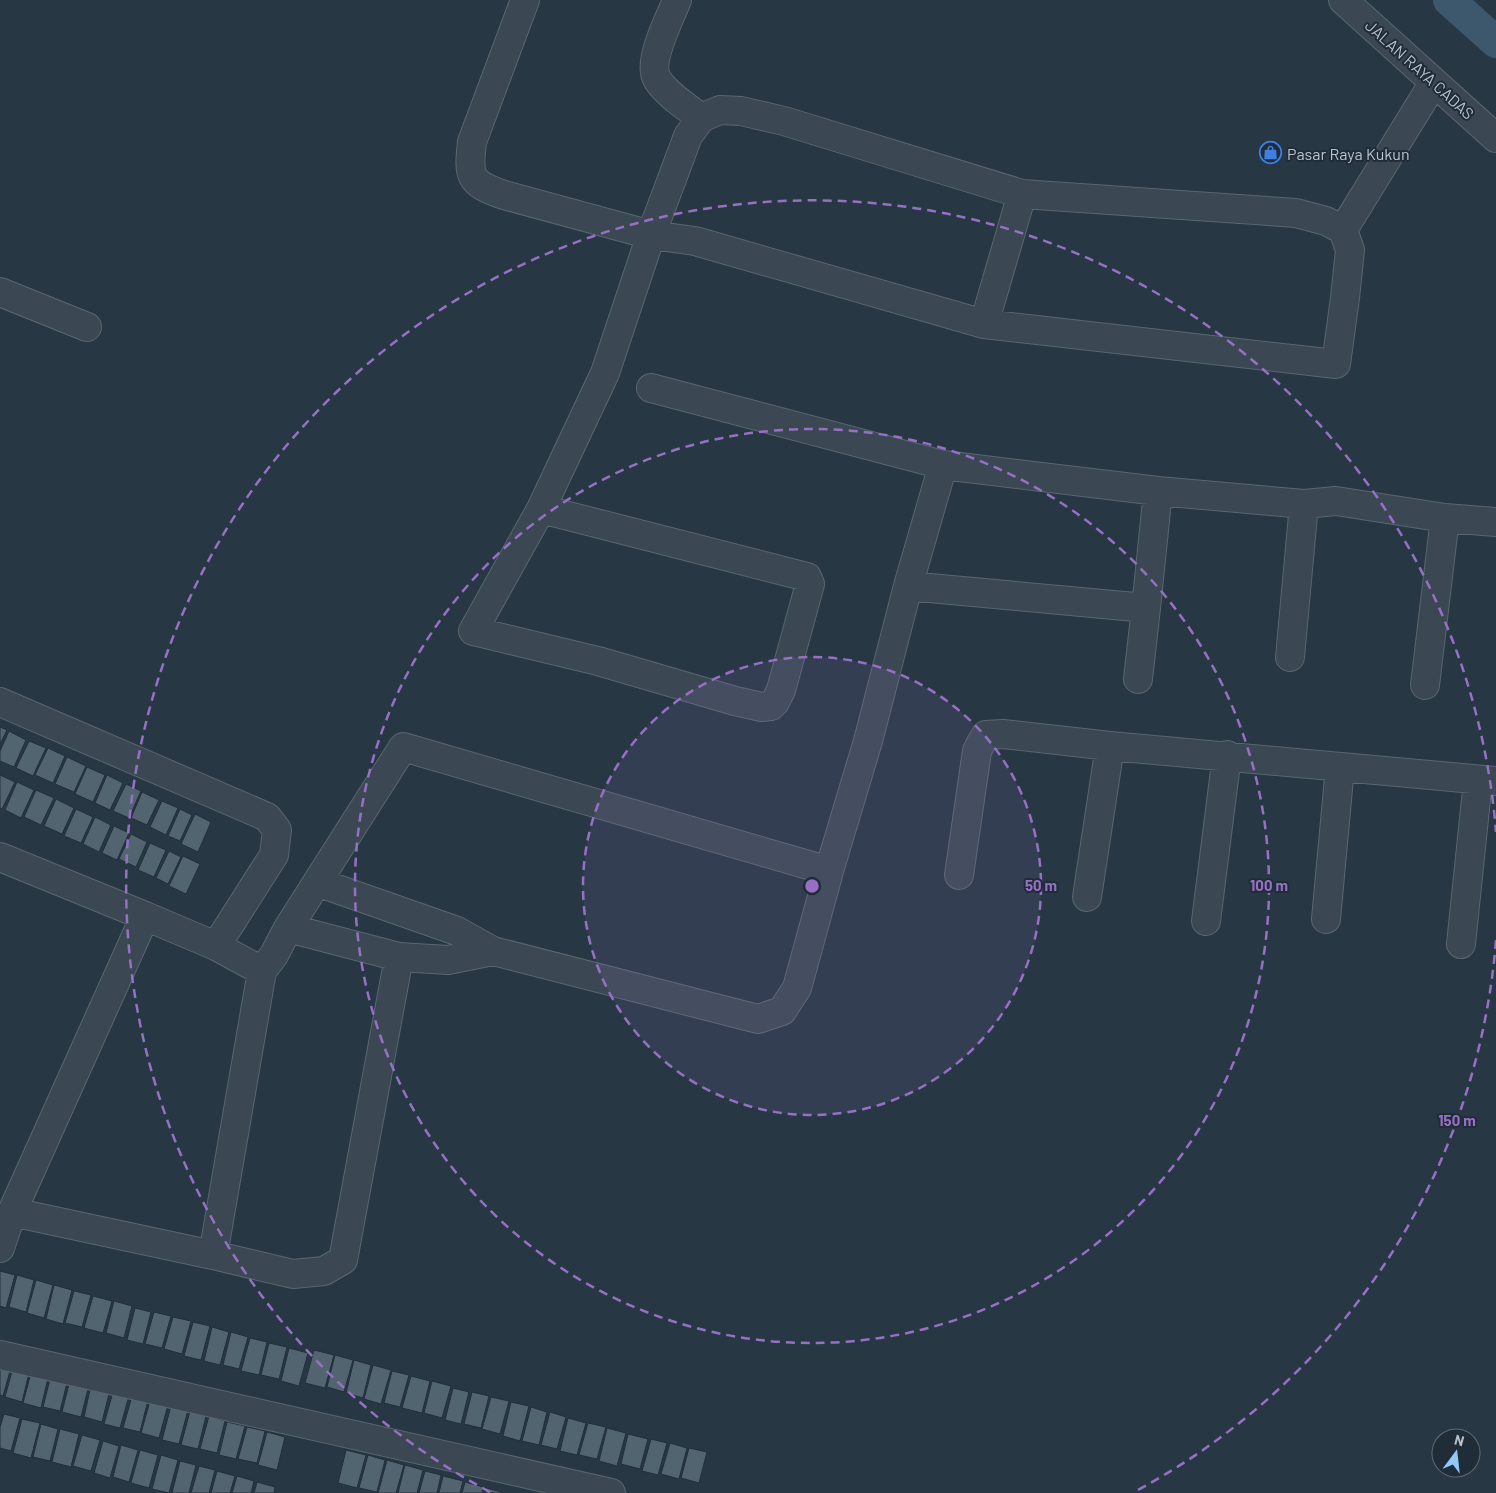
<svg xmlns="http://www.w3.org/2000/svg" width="1496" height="1493" viewBox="0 0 1496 1493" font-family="Barlow,sans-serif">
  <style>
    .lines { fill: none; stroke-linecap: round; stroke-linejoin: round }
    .canal { stroke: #3d576c; stroke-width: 32 }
    .building { fill: #536471; stroke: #222f3b }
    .minor-casing { stroke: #5a6670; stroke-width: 30 }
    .minor { stroke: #3b4853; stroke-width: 28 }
    .ring { fill: none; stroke: #9770c5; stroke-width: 2.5; stroke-dasharray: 9 6 }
    .labels { text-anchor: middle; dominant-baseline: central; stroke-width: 4; stroke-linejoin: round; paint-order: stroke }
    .street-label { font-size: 16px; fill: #b9c3cd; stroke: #202d39 }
    .poi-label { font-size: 16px; fill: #b9c3cd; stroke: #202d39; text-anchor: start }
    .centre { fill: #9770c5; stroke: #202d39; stroke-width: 2.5 }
    .ring-label { font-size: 15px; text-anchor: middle; font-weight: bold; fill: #9770c5; stroke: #202d39; stroke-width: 4; stroke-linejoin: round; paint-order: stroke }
  </style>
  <rect width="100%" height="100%" fill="#273744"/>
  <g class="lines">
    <path class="canal" d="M1449,0L1496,42"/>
  </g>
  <path class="building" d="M0,727L7,730L0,744Z
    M9,731L26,740L14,767L0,761V751Z
    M29,741L46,748L33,776L16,768Z
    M48,748L65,756L53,783L35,775Z
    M67,757L86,766L74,792L55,784Z
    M87,767L105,775L93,802L75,794Z
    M0,775L15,782L2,809L0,808Z
    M107,775L123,783L110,810L95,803Z
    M17,782L34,790L21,818L5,810Z
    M126,784L141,791L129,818L113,811Z
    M36,790L54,798L41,825L24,817Z
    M142,792L159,800L147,825L131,818Z
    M56,799L74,808L62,834L44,826Z
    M162,801L178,808L166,835L150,827Z
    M76,809L93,817L81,843L64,836Z
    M180,809L192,815L180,841L168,836Z
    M195,814L211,822L198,852L181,844Z
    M95,817L111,825L99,852L83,844Z
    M114,826L129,833L117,860L102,853Z
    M131,834L147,842L136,867L119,859Z
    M150,843L166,850L154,877L138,870Z
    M169,851L181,857L168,884L156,878Z
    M183,856L200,864L186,894L169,886Z
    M0,1271L15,1275L6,1308L0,1306Z
    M17,1275L34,1280L26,1312L9,1307Z
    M36,1280L53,1285L44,1318L27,1313Z
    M54,1285L72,1290L63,1324L46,1319Z
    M74,1291L91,1295L82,1327L65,1323Z
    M93,1296L112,1301L103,1333L84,1328Z
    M114,1301L132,1306L124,1338L106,1333Z
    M135,1308L151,1312L143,1344L127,1340Z
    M154,1312L171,1316L162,1348L145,1344Z
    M173,1317L191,1321L182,1354L164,1349Z
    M193,1322L210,1326L201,1360L184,1356Z
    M212,1327L229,1332L220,1365L204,1361Z
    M231,1332L248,1337L239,1369L223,1365Z
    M250,1338L267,1342L259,1375L241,1371Z
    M269,1343L287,1347L279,1379L261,1375Z
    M289,1348L308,1353L299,1386L281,1381Z
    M314,1350L334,1355L325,1388L305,1383Z
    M335,1355L353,1360L344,1392L327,1387Z
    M0,1360L12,1364L3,1396L0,1395Z
    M354,1360L371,1365L363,1398L346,1393Z
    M14,1364L30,1369L22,1402L5,1397Z
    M373,1365L391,1370L381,1404L364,1399Z
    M32,1369L49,1374L41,1408L23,1403Z
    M392,1371L409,1375L400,1407L384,1403Z
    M51,1375L68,1379L60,1411L43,1407Z
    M411,1376L430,1381L422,1413L402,1408Z
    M70,1380L89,1385L81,1417L62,1412Z
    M432,1381L451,1386L442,1418L424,1413Z
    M91,1385L110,1390L102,1422L84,1417Z
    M453,1388L469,1392L461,1424L445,1420Z
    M113,1392L129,1396L120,1428L104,1424Z
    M472,1392L489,1396L481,1428L464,1424Z
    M132,1396L148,1400L140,1432L123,1428Z
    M491,1397L509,1401L500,1434L482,1429Z
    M150,1401L168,1405L159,1438L141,1433Z
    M511,1402L529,1406L520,1441L503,1436Z
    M171,1406L188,1410L179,1444L162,1440Z
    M531,1407L547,1412L539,1445L522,1441Z
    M190,1411L206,1416L198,1449L181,1445Z
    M550,1412L566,1417L557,1449L541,1445Z
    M4,1414L20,1418L11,1451L0,1448V1427Z
    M209,1416L225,1421L217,1453L200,1449Z
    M568,1418L586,1423L577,1455L560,1451Z
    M22,1419L40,1423L31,1458L13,1453Z
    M227,1422L245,1426L236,1459L219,1455Z
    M588,1423L606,1427L597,1459L579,1455Z
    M41,1424L58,1429L50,1461L33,1457Z
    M247,1427L265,1431L257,1463L238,1459Z
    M607,1428L626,1433L617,1466L599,1461Z
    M60,1429L79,1434L71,1467L52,1462Z
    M267,1432L285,1437L277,1470L258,1465Z
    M628,1434L648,1439L640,1469L621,1464Z
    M82,1435L100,1440L91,1471L73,1466Z
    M651,1439L667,1443L658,1475L642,1471Z
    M103,1441L119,1446L110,1478L94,1473Z
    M670,1443L687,1448L679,1479L661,1474Z
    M121,1445L138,1450L129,1482L113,1477Z
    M689,1448L707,1452L699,1483L681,1478Z
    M140,1450L158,1455L149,1488L131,1483Z
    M346,1450L366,1455L357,1488L338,1483Z
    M161,1455L178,1460L169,1493L152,1489Z
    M368,1455L385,1460L377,1492L359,1488Z
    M387,1460L404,1465L396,1493H378Z
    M180,1461L196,1465L189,1493H172Z
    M405,1465L423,1470L417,1493H398Z
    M199,1466L215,1470L209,1493H191Z
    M217,1471L235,1476L230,1493H211Z
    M425,1471L441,1475L437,1493H419Z
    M237,1476L254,1481L251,1493H232Z
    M443,1476L463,1481L460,1493H439Z
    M257,1482L275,1487L274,1493H254Z
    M465,1482L483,1487L482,1493H462Z
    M486,1488L502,1492V1493H485Z"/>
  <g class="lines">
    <defs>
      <path id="minor" d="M525,0L472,142C468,177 469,183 504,195L651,235L695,241L984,324L1336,364L1345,298L1350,250L1343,230L1326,221L1296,213L1022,194
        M677,0C670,18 647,61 657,79C667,95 687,107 701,118
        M1343,0L1496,138
        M1343,230L1434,82
        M0,292L87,327
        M651,388L943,465L1158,491L1304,504L1336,501L1445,518L1496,522
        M541,509L807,577L810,584L781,690L775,702L771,706L762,707L735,701L598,661L473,631L541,509L605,373L651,235L688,136L701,118L720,110L741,111L784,121L1022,194L984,324
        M908,586L943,465
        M1290,657L1304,504
        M1138,679L1146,608
        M1425,685L1445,518
        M0,702L267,817L277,830L274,855L216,946
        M0,857L145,916L12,1212L0,1248
        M959,875L977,751L981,743L986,735L1003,734L1110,746L1496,781
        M317,882L457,931L493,951L758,1019L782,1011L797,988L829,871L868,741L908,586L1146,608L1158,491
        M1087,897L1110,746
        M145,916L216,946L262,971L274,955L288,928L399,957L448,960L493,951
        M1326,919L1340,767
        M1206,921L1227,755
        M288,928L403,747L829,871
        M1461,944L1478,780
        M12,1212L213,1255L293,1274L324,1271L343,1260L399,957
        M213,1255L262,971
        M0,1355L611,1493"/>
    </defs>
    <use href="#minor" class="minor-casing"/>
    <use href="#minor" class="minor"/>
  </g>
  <circle cx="812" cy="886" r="229" fill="#9770c5" fill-opacity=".12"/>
  <g class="ring">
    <circle cx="812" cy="886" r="229"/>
    <circle cx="812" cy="886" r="457"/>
    <path d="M1496 940A686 686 0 0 1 1134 1492M490 1492A686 686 0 1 1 1496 832"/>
  </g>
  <defs>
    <symbol id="shop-ring" viewBox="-11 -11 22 22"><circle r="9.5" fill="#202d39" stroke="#3f7fe0" stroke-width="1.5"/><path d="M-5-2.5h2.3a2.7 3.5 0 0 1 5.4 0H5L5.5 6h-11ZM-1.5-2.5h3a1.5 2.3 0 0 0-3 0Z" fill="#3f7fe0"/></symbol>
  </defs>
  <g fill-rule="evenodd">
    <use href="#shop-ring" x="1258" y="140" width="25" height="25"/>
  </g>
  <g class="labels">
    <g class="street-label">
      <text transform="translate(1420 69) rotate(42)">JALAN RAYA CADAS</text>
    </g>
    <g class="poi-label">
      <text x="1287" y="153">Pasar Raya Kukun</text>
    </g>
  </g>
  <circle cx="812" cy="886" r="8" class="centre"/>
  <g class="ring-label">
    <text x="1041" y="891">50 m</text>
    <text x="1269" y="891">100 m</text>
    <text x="1457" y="1126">150 m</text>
  </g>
  <g transform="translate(1456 1453) rotate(15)"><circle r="24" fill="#202d39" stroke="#5d6974"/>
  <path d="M0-4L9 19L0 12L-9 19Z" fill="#91c7f9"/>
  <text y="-8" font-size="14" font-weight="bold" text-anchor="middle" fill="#b9c3cd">N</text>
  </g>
</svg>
